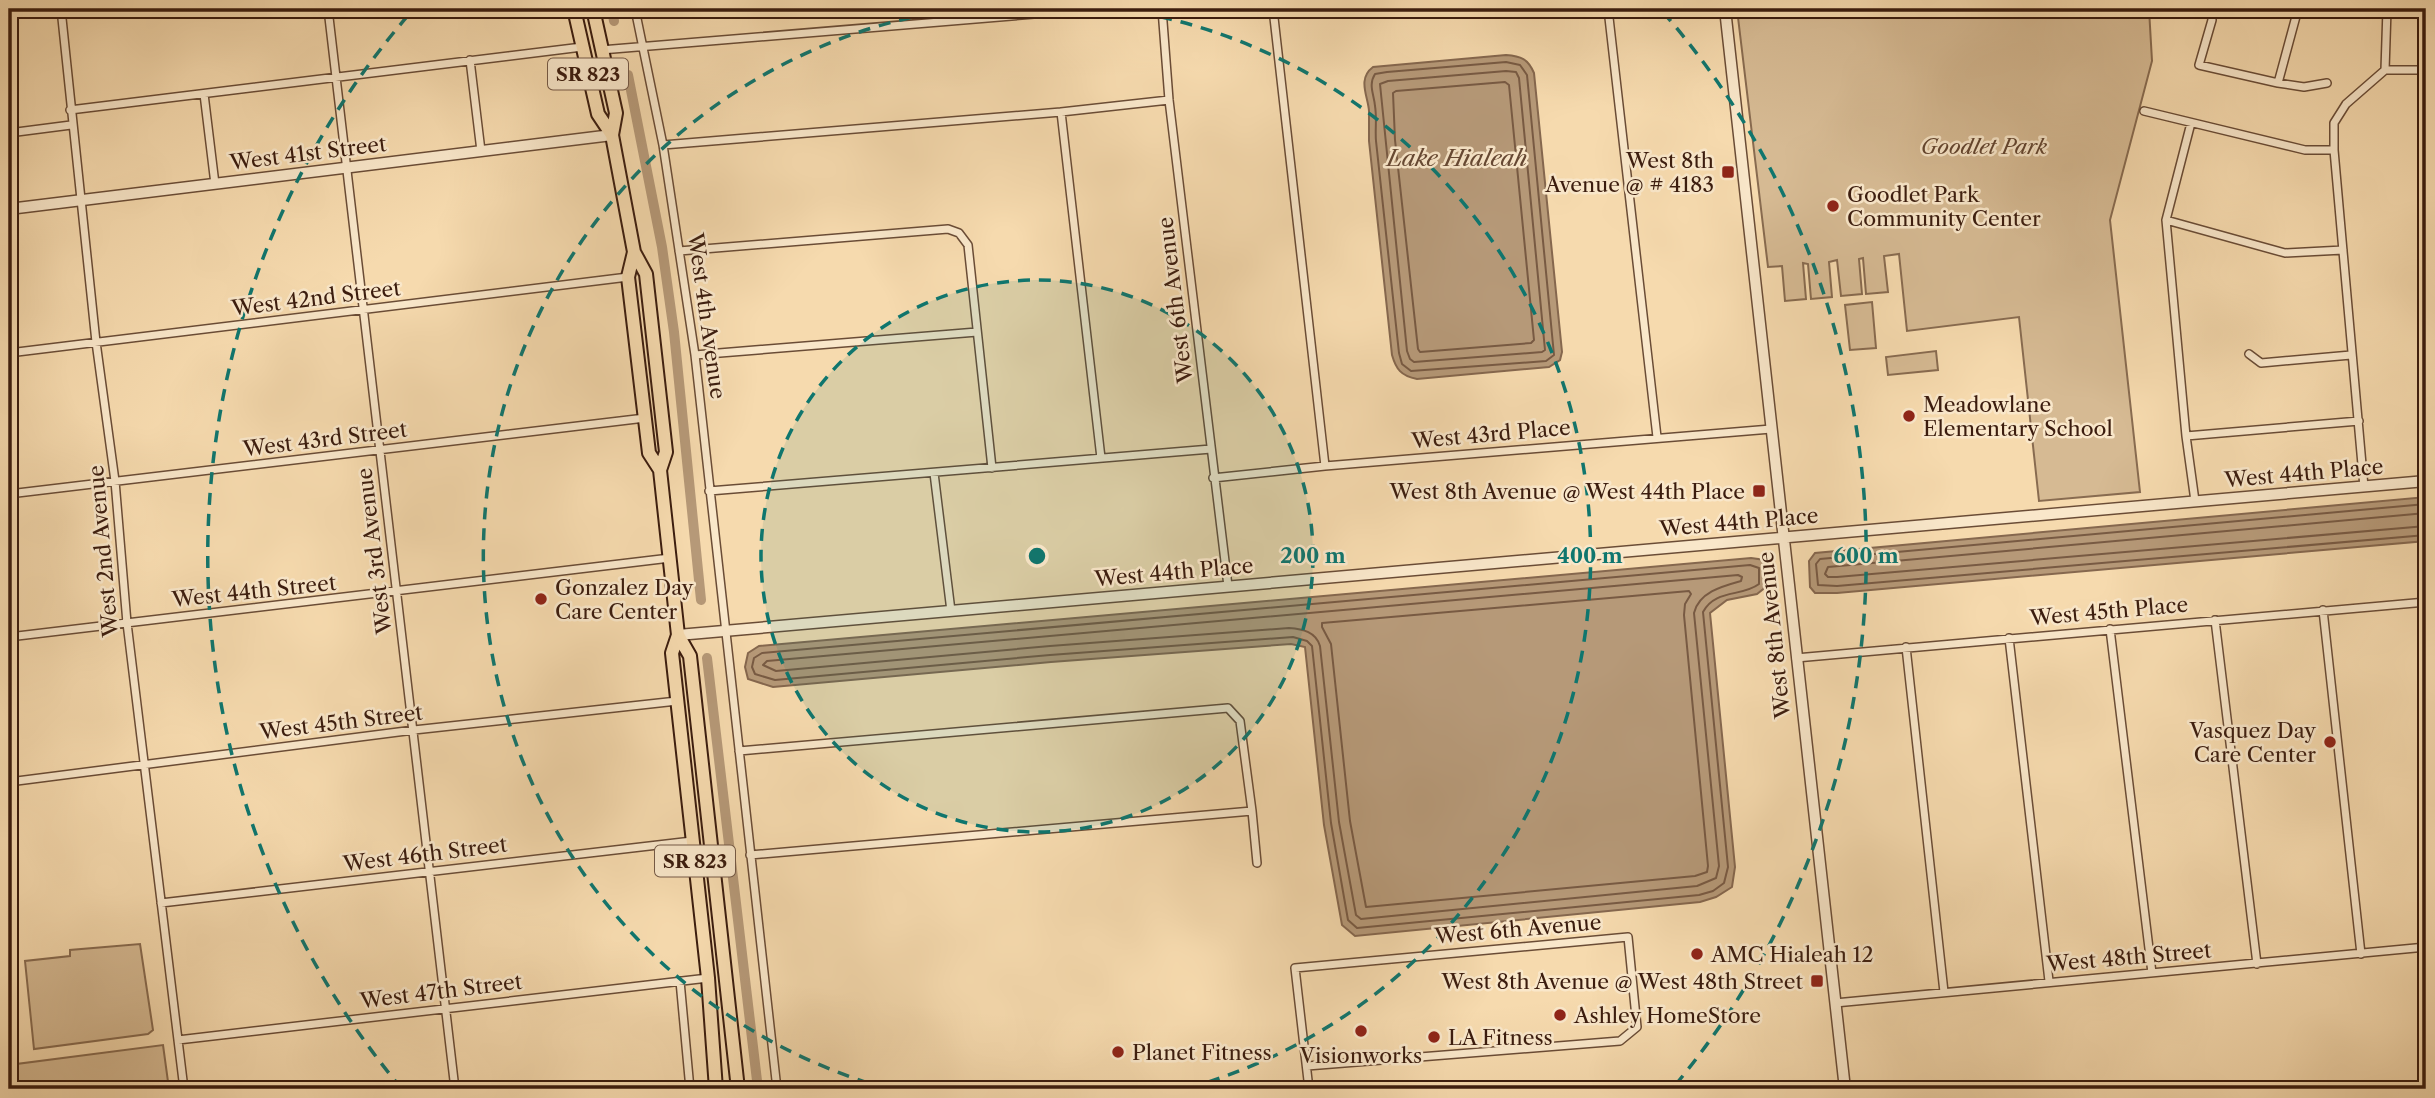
<svg xmlns="http://www.w3.org/2000/svg" width="2435" height="1098" viewBox="0 0 2435 1098" font-family="'Libre Caslon Text',serif">
  <style>
    .green { fill: #d6ba93; stroke: #886b50; stroke-width: 2 }
    .water { fill: #b69978; stroke: #85674e; stroke-width: 2 }
    .lines { fill: none; stroke-linecap: round; stroke-linejoin: round }
    .shore { stroke: #785a43; stroke-width: 2 }
    .canal { stroke: #b69978; stroke-width: 10 }
    .minor-casing { stroke: #6a4c36; stroke-width: 10 }
    .tertiary-casing { stroke: #6a4c36; stroke-width: 13 }
    .primary-casing { stroke: #3b1c0e; stroke-width: 16 }
    .minor { stroke: #f9e7ca; stroke-width: 7 }
    .tertiary { stroke: #f9e7ca; stroke-width: 10 }
    .primary { stroke: #f6daae; stroke-width: 12 }
    .ring { fill: none; stroke: #0f766e; stroke-width: 3.5; stroke-dasharray: 12 9 }
    .poi-dot { fill: #8f2418; stroke: #f9e7ca; stroke-width: 2.5 }
    .labels { text-anchor: middle; dominant-baseline: central; stroke-width: 5; stroke-linejoin: round; paint-order: stroke }
    .shield { fill: #f9e7ca; stroke: #745946; stroke-width: 2 }
    .shield-label { font-size: 19px; font-weight: bold; fill: #3b1c0e }
    .park-label { font-size: 21px; font-style: italic; fill: #62442f; stroke: #f9e7ca }
    .street-label { font-size: 21px; fill: #3b1c0e; stroke: #f9e7ca }
    .poi-label { font-size: 21px; fill: #3b1c0e; stroke: #f9e7ca; text-anchor: start }
    .water-label { font-size: 23px; font-style: italic; fill: #664833; stroke: #f9e7ca }
    .centre { fill: #0f766e; stroke: #f9e7ca; stroke-width: 3.5 }
    .ring-label { font-size: 21px; text-anchor: middle; font-weight: bold; fill: #0f766e; stroke: #f9e7ca; stroke-width: 5; stroke-linejoin: round; paint-order: stroke }
  </style>
  <rect width="100%" height="100%" fill="#f6daae"/>
  <filter id="stains"><feTurbulence type="fractalNoise" baseFrequency=".00286" numOctaves="4"/><feColorMatrix values="0 0 0 0 .2 0 0 0 0 .09 0 0 0 0 .02 0 0 0 .5 -.17"/></filter>
  <radialGradient id="worn" r=".72"><stop offset=".6" stop-color="#630" stop-opacity="0"/><stop offset="1" stop-color="#630" stop-opacity=".3"/></radialGradient>
  <path class="green" d="M1737,9H2149L2152,61L2110,220L2140,492L2039,501L2019,317L1907,331L1899,254L1884,256L1888,292L1866,294L1863,258L1859,259L1862,294L1841,296L1837,260L1829,262L1832,297L1811,299L1808,264L1803,263L1806,299L1785,301L1782,266L1768,267Z
    M1872,302L1876,348L1850,350L1845,305Z
    M1936,351L1938,370L1888,375L1886,357Z
    M140,944L153,1030L148,1034L34,1049L25,961L70,956V950Z
    M163,1045L169,1089H9V1065Z"/>
  <path class="water" d="M1506,55C1521,56 1528,59 1534,73L1562,352L1560,360L1549,367L1417,379C1401,376 1396,369 1392,355L1369,141C1369,131 1369,121 1369,111C1368,96 1357,79 1373,67Z
    M2426,497V541L1837,593H1815L1810,587L1809,561L1815,553Z
    M1751,558L1765,560L1767,586L1757,594L1727,600L1710,613L1735,867L1732,887L1716,897L1700,902L1355,936L1342,925L1324,825L1305,647L1291,644L1051,662L773,687L748,679L745,667L748,653L759,646Z"/>
  <g class="lines">
    <path class="shore" d="M1506,62L1520,65L1527,75L1554,355L1546,361L1411,371L1402,364L1399,353L1376,141C1375,130 1377,118 1375,106C1374,94 1368,85 1375,74L1387,72Z
      M1506,71L1516,72L1519,78L1545,350L1542,352L1414,362L1410,359L1407,351L1380,84L1388,81Z
      M1505,82L1509,85L1534,340L1531,343L1420,352L1418,349L1395,140L1393,93L1396,91Z
      M2426,504L1820,559L1816,564L1818,585L1837,586L2426,535
      M2426,513L1828,567L1825,574L1828,577H1837L2426,526
      M1750,565L1759,568V584C1742,597 1715,589 1703,612L1728,867L1724,883L1713,891L1699,895L1357,928L1348,920L1331,823L1312,646L1307,641L1293,637L1050,655L775,680L755,674L752,667L754,658L762,653Z
      M1738,575L1742,577L1741,581C1723,586 1699,592 1694,613L1719,866L1716,878L1697,886L1361,919L1356,915L1339,822L1320,646C1316,632 1303,629 1289,628L1050,646L776,671L763,665L767,661Z
      M1689,591L1691,594L1685,604L1684,615L1708,866L1707,872L1695,876L1366,907L1350,821L1331,644L1322,627V623Z"/>
    <path class="canal" d="M612,9L614,21
      M628,75L662,247L674,332L701,600
      M707,658L758,1089"/>
    <defs>
      <path id="minor" d="M61,9L96,342L115,481L127,623L184,1089
        M328,9L455,1089
        M635,9L663,145L695,355L777,1089
        M1162,9L1169,100L1228,586
        M1273,9L1325,466
        M1608,9L1657,437
        M2211,9L2212,20L2199,65L2278,83L2304,87L2327,83
        M601,50L1095,9
        M470,60L481,151
        M2385,70H2426
        M2278,83L2298,9
        M204,94L215,184
        M70,110L582,47
        M2144,111L2305,150H2334
        M1061,112L1101,458
        M2191,123L2166,220L2186,436L2195,501
        M9,133L71,125
        M663,145L1061,112L1169,100
        M2166,220L2285,253L2343,250
        M679,251L948,229L959,233L968,245L992,468
        M9,353L628,277
        M2249,354L2261,363L2351,355
        M695,355L977,332
        M2186,436L2359,421
        M934,473L951,611
        M1213,478L1325,466L1771,429
        M2364,487L2334,150V123L2346,104L2385,70L2387,9
        M709,491L1211,449
        M9,494L645,418
        M2323,610L2361,954
        M2215,620L2257,964
        M2110,629L2152,973
        M9,637L670,558
        M2009,638L2049,981
        M1906,647L1944,992
        M1796,658L2426,602
        M739,751L1228,708L1240,721L1252,811L1257,863
        M9,782L414,730L677,701
        M750,855L1252,811
        M161,903L692,841
        M680,981L690,1089
        M1835,1003L2426,947
        M178,1040L708,978
        M1307,1066L1620,1041L1637,1027L1628,937L1295,968L1309,1089"/>
      <path id="tertiary" d="M1725,9L1845,1089
        M9,209L612,135
        M678,635L2426,481"/>
      <path id="primary" d="M574,9L598,114L612,135
        M593,9L616,113L612,135L634,252L646,274L666,452L660,470
        M634,252L628,277L649,453L660,470L678,635L672,653L708,978L716,1089
        M678,635L690,656L738,1089"/>
    </defs>
    <use href="#minor" class="minor-casing"/>
    <use href="#tertiary" class="tertiary-casing"/>
    <use href="#primary" class="primary-casing"/>
    <use href="#minor" class="minor"/>
    <use href="#tertiary" class="tertiary"/>
    <use href="#primary" class="primary"/>
  </g>
  <circle cx="1037" cy="556" r="276" fill="#0f766e" fill-opacity=".12"/>
  <g class="ring">
    <circle cx="1037" cy="556" r="276"/>
    <path d="M889 1089A553 553 0 0 1 955 9M1119 9A553 553 0 0 1 1185 1089"/>
    <path d="M402 1089A829 829 0 0 1 411 12M1663 12A829 829 0 0 1 1672 1089"/>
  </g>
  <g class="poi-dot">
    <rect x="1721" y="165" width="14" height="14" rx="3.5"/>
    <circle cx="1833" cy="206" r="7"/>
    <circle cx="1909" cy="416" r="7"/>
    <rect x="1752" y="484" width="14" height="14" rx="3.5"/>
    <circle cx="541" cy="599" r="7"/>
    <circle cx="2330" cy="742" r="7"/>
    <circle cx="1697" cy="954" r="7"/>
    <rect x="1810" y="974" width="14" height="14" rx="3.5"/>
    <circle cx="1560" cy="1015" r="7"/>
    <circle cx="1361" cy="1031" r="7"/>
    <circle cx="1434" cy="1037" r="7"/>
    <circle cx="1118" cy="1052" r="7"/>
  </g>
  <g class="labels">
    <g class="shield">
      <rect x="548" y="58.5" width="80" height="31" rx="5"/>
      <rect x="655" y="845.5" width="80" height="31" rx="5"/>
    </g>
    <g class="shield-label">
      <text x="588" y="74">SR 823</text>
      <text x="695" y="861">SR 823</text>
    </g>
    <g class="park-label">
      <text x="1984" y="146">Goodlet Park</text>
    </g>
    <g class="street-label">
      <text transform="translate(308 153) rotate(-7)">West 41st Street</text>
      <text transform="translate(316 298) rotate(-7)">West 42nd Street</text>
      <text transform="translate(1175 300) rotate(-97)">West 6th Avenue</text>
      <text transform="translate(707 316) rotate(82)">West 4th Avenue</text>
      <text transform="translate(1491 434) rotate(-5)">West 43rd Place</text>
      <text transform="translate(325 439) rotate(-7)">West 43rd Street</text>
      <text transform="translate(2304 473) rotate(-5)">West 44th Place</text>
      <text transform="translate(1739 522) rotate(-5)">West 44th Place</text>
      <text transform="translate(103 551) rotate(-95)">West 2nd Avenue</text>
      <text transform="translate(374 551) rotate(-97)">West 3rd Avenue</text>
      <text transform="translate(1174 572) rotate(-5)">West 44th Place</text>
      <text transform="translate(254 591) rotate(-6)">West 44th Street</text>
      <text transform="translate(2109 611) rotate(-5)">West 45th Place</text>
      <text transform="translate(1774 635) rotate(-96)">West 8th Avenue</text>
      <text transform="translate(341 722) rotate(-7)">West 45th Street</text>
      <text transform="translate(425 854) rotate(-7)">West 46th Street</text>
      <text transform="translate(1518 929) rotate(-5)">West 6th Avenue</text>
      <text transform="translate(2129 957) rotate(-5)">West 48th Street</text>
      <text transform="translate(441 991) rotate(-7)">West 47th Street</text>
    </g>
    <g class="poi-label">
      <text x="1714" y="160" text-anchor="end">West 8th<tspan x="1714" dy="24">Avenue @ # 4183</tspan></text>
      <text x="1847" y="194">Goodlet Park<tspan x="1847" dy="24">Community Center</tspan></text>
      <text x="1923" y="404">Meadowlane<tspan x="1923" dy="24">Elementary School</tspan></text>
      <text x="1745" y="491" text-anchor="end">West 8th Avenue @ West 44th Place</text>
      <text x="555" y="587">Gonzalez Day<tspan x="555" dy="24">Care Center</tspan></text>
      <text x="2316" y="730" text-anchor="end">Vasquez Day<tspan x="2316" dy="24">Care Center</tspan></text>
      <text x="1711" y="954">AMC Hialeah 12</text>
      <text x="1803" y="981" text-anchor="end">West 8th Avenue @ West 48th Street</text>
      <text x="1574" y="1015">Ashley HomeStore</text>
      <text x="1448" y="1037">LA Fitness</text>
      <text x="1132" y="1052">Planet Fitness</text>
      <text x="1361" y="1055" text-anchor="middle">Visionworks</text>
    </g>
    <g class="water-label">
      <text x="1457" y="158">Lake Hialeah</text>
    </g>
  </g>
  <circle cx="1037" cy="556" r="10" class="centre"/>
  <g class="ring-label">
    <text x="1313" y="563">200 m</text>
    <text x="1590" y="563">400 m</text>
    <text x="1866" y="563">600 m</text>
  </g>
  <rect width="2435" height="1098" fill="none" stroke="#f6daae" stroke-width="35"/>
  <rect x="10" y="10" width="2414" height="1077" fill="none" stroke="#3b1c0e" stroke-width="3.5"/>
  <rect x="18" y="18" width="2400" height="1063" fill="none" stroke="#3b1c0e" stroke-width="2"/>
  <rect width="100%" height="100%" filter="url(#stains)"/>
  <rect width="100%" height="100%" fill="url(#worn)"/>
</svg>
